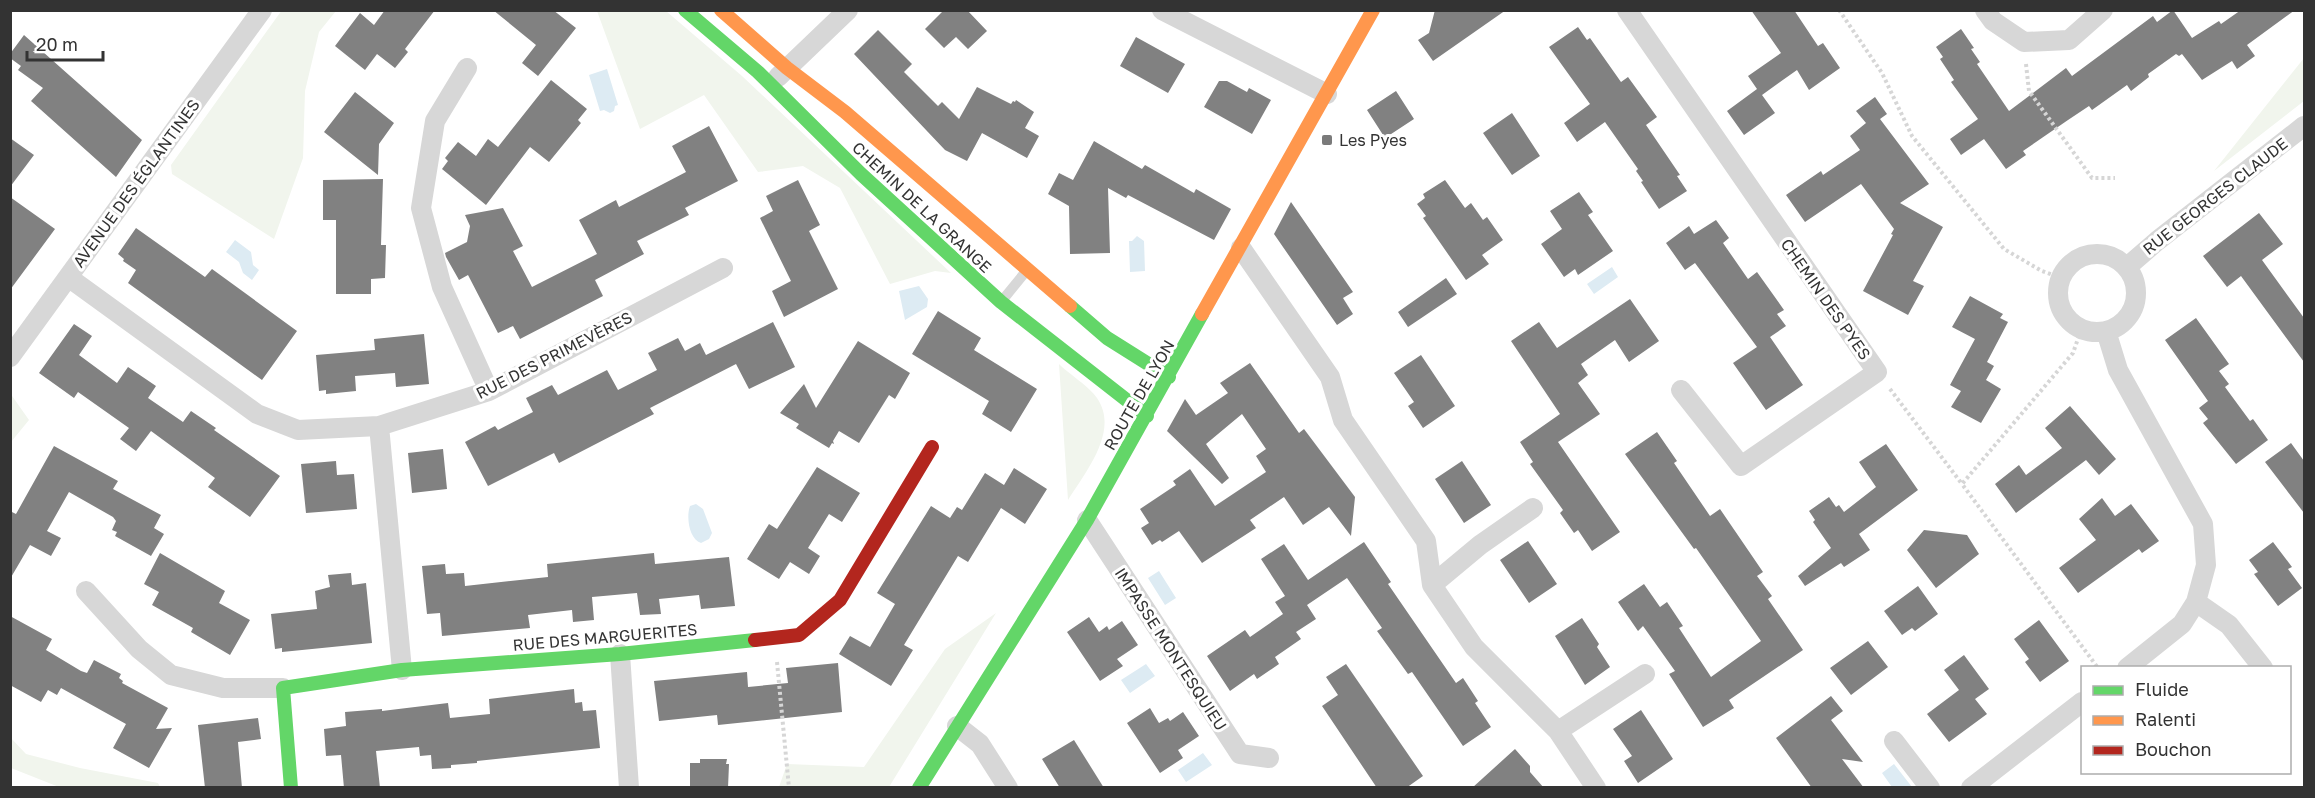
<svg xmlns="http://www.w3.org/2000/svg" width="2315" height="798" viewBox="0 0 2315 798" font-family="'Golos Text',sans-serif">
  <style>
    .green { fill: #f1f5ed }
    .water { fill: #ddebf3 }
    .building { fill: #818181 }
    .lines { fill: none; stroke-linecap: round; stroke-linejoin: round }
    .path { stroke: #d6d6d6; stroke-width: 4; stroke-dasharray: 3 3; stroke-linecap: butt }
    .lane { stroke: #d7d7d7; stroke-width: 10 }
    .street { stroke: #d7d7d7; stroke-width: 20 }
    .fast { stroke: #63d668; stroke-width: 14 }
    .slow { stroke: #ff974d; stroke-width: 14 }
    .jam { stroke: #b3261e; stroke-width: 14 }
    .poi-dot { fill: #7a7a7a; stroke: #fff; stroke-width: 2 }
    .labels { text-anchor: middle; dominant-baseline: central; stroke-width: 6; stroke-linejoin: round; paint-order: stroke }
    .poi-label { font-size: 16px; fill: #333; stroke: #fff; text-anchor: start }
    .street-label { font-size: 16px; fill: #333; stroke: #fff }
  </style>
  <rect width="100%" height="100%" fill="#fff"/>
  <path class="green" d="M282,10L336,11L319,32L305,91L303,158L274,239L172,174L171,165Z
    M597,11H666L742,76L951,273L935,271L890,284L840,188L803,166L758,172L704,95L640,129Z
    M2304,58V101L2214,171Z
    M1059,364C1069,374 1090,387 1097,398C1120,431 1085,473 1068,500Z
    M10,393L29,420L11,442H10Z
    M996,613L889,787H779L787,764L864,767L945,649Z
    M10,737L26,754L80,768L158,783L160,787H59L11,768Z"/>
  <path class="water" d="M607,69L618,105L615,106L614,111L610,113L604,110L600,111L589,75Z
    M1137,236L1144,241L1145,271L1130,272L1129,241H1132Z
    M235,240L251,252L253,265L259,270L252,280L243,273L239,262L226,252Z
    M1612,267L1618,277L1594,294L1587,284Z
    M919,286L928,299L927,307L905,320L899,291Z
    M696,504L703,509L712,533L709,539L701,543C689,539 686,517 690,506Z
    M1159,571L1176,598L1165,605L1148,578Z
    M1146,664L1155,676L1130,693L1121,680Z
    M1203,753L1212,765L1186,782L1178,770Z
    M1894,764L1912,787H1892L1882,773Z"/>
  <path class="building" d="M385,10H435L405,49L408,52L395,68L377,54L365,70L335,46L360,13L374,25Z
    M493,10H553L576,28L538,76L522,63L536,45Z
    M944,10H967L987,31L968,49L956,37L944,48L925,29Z
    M1435,10H1506L1433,61L1418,40L1429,33Z
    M1751,10H1794L1818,46L1823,43L1840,68L1809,90L1797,70L1780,82L1762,95L1775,113L1744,135L1727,111L1757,89L1748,76L1781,53Z
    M2173,10L2192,38L2219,21L2221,24L2241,10H2295L2247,45L2255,56L2237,69L2232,61L2202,80L2182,54L2179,56L2176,54L2148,74L2149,77L2131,91L2127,85L2092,110L2089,106L2068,120L2023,151L2026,155L2006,169L1984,139L1961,155L1950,139L1978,119L1951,82L1954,80L1940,59L1943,57L1936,47L1961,29L1974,48L1971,49L1980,62L1977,64L2009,111L2066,68L2072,76L2153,16L2157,22Z
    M1578,27L1587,40L1590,38L1621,82L1628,77L1657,117L1646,125L1680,175L1677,176L1687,191L1659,209L1641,182L1643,181L1636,171L1638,169L1605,122L1577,142L1564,123L1590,104L1549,47Z
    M878,30L912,64L904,72L938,106L942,102L959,119L977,87L1011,104L1013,101L1015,102L1016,100L1034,112L1025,128L1039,136L1027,158L982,133L967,161L945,150L854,54Z
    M24,35L142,140L116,177L31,101L43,88L18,70L21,66L10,58V54Z
    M1136,37L1185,64L1168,93L1120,66Z
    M551,80L587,109L578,120L581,123L549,162L530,147L486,205L442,169L448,161L445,158L458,142L476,156L488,139L498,147Z
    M1219,81H1227L1247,92L1249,88L1271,100L1252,134L1204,107Z
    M1396,91L1414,119L1385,138L1367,110Z
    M355,92L394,123L379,144L378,175L324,132Z
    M1875,97L1887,114L1880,119L1929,184L1900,203L1943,227L1913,281L1924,286L1908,315L1863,291L1893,235L1891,234L1894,229L1861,184L1805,222L1786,195L1821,171L1823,175L1860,150L1850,136L1866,123L1856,111Z
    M1512,113L1540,156L1512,175L1483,133Z
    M709,126L738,181L685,208L689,215L637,241L644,254L595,280L603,296L520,339L513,326L498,333L468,275L459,280L446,257L445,253L467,242L470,226L465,215L503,208L523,246L513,251L532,287L597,254L579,220L616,200L619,207L686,172L672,146Z
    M10,138L34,155L10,187Z
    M1094,141L1142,169L1145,165L1194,193L1196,189L1231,209L1214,240L1128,195L1126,198L1108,188L1110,253L1070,254L1069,206L1048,194L1059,173L1073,180Z
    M383,179L381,245H386L385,278L371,279V294H336V220H323V180Z
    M798,180L820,225L809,231L838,289L784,317L772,291L791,281L760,218L773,211L766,196Z
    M1445,180L1465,208L1471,203L1483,220L1487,217L1503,240L1482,255L1489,264L1466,280L1423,218L1426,216L1417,204L1425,198L1423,194Z
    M1579,192L1593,212L1588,215L1613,251L1578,275L1575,269L1564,277L1541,244L1562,229L1550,211Z
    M10,197L55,229L10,290Z
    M1291,202L1353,292L1343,298L1353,314L1337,325L1274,234Z
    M2259,213L2283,244L2262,260L2304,318V362L2241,276L2227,287L2203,256Z
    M1716,220L1729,238L1723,243L1748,279L1757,272L1784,310L1777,314L1786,326L1770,337L1803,385L1766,410L1733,363L1757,347L1695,263L1685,270L1666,243L1689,226L1694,234Z
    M136,228L205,277L212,269L297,331L262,380L128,283L136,270L123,261L124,259L118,254Z
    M1446,278L1457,294L1408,327L1398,312Z
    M1970,296L2003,314L2000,318L2008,322L1987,362L1994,366L1986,380L2001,389L1981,423L1951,407L1961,391L1950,385L1975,339L1952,327Z
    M1630,299L1659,341L1629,362L1615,340L1581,364L1588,375L1578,383L1600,414L1558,442L1620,532L1592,551L1578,530L1574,533L1560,513L1563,510L1530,464L1533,462L1520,442L1560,414L1511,341L1539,322L1557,348Z
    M938,311L981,338L974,350L1037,389L1011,432L982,414L989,401L912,354Z
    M2196,318L2229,364L2219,371L2229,384L2225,387L2250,421L2253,419L2268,440L2236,464L2203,423L2208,419L2199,408L2208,401L2165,340Z
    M773,322L795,367L749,389L736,364L650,408L654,414L559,463L554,453L488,486L465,442L495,426L498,430L533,412L526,398L552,385L558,395L607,370L618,390L657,370L648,353L678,338L685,351L700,343L706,355Z
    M74,324L92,336L79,355L117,383L128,367L156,386L148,398L183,422L191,411L216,428L214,430L280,476L250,517L208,487L215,478L151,431L136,451L120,439L129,428L78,392L74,398L39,373Z
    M424,334L429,384L396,387L395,373L355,376L356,391L326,394V390L319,391L316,355L375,350L374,339Z
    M858,341L910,373L895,399L889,395L859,443L839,431L833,441L834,444L832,443L829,448L796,428L799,424L780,413L804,384L816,408Z
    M1421,355L1455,406L1423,428L1408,406L1414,402L1394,373Z
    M1250,363L1299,433L1304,429L1355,497L1351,536L1329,507L1303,525L1284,497L1250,520L1256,528L1202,563L1179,531L1162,542L1160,540L1152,545L1141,528L1149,523L1140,509L1176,485L1173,481L1190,469L1215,506L1266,472L1256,456L1266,449L1242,414L1206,444L1229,478L1222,484L1167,431L1185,399L1196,415L1228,393L1220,383Z
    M2070,406L2116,459L2099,475L2086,460L2016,513L1995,484L2019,465L2026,475L2062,448L2045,428Z
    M1657,432L1677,461L1674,463L1710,516L1720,509L1763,572L1757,576L1772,596L1768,599L1803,650L1729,700L1734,708L1703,727L1669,674L1675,671L1643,626L1638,631L1618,602L1644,584L1660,607L1667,602L1683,626L1679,628L1711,677L1761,641L1696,548L1694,549L1625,454Z
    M2291,443L2304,461V513L2265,462Z
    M1886,444L1918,490L1859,534L1870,550L1844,567L1841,563L1805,586L1798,576L1831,548L1813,522L1815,520L1809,511L1829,497L1836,507L1839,505L1844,512L1876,487L1859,462Z
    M54,446L118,481L113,489L161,515L154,528L164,534L151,556L115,536L117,532L112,530L116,521L113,517L69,492L47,531L61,538L51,556L30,545L10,579V511L16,514Z
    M443,449L447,489L412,493L408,453Z
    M336,461L337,475L354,474L357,509L306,513L301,464Z
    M1462,461L1491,505L1464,523L1435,479Z
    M817,467L860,493L842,522L829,514L808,548L820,556L809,574L790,562L779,579L747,559L769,524L777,529Z
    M1014,468L1047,489L1025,524L1001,508L968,562L958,556L904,645L913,650L891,686L839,654L850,636L870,647L895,604L877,593L931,506L950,518L957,507L962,510L985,473L1004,485Z
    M2102,498L2115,516L2131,504L2159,541L2142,553L2139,549L2078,593L2059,568L2096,540L2079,519Z
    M1924,530L1967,535L1979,554L1936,588L1907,550Z
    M1528,541L1557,584L1529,603L1500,560Z
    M1364,542L1391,582L1388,584L1456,683L1463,678L1478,701L1475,703L1491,727L1463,746L1412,672L1408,674L1377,631L1382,628L1347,578L1307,605L1316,619L1296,632L1301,639L1275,657L1279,664L1257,679L1254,674L1230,691L1207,656L1245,630L1250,637L1283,614L1275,602L1285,596L1261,559L1284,544L1308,580Z
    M2273,542L2292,567L2288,569L2302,588L2278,606L2254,574L2258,572L2249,560Z
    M160,553L225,591L219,603L250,620L230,655L191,632L193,628L152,605L159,592L144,584Z
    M654,553L655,564L729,557L735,606L701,609L699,595L659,599L661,614L640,615L637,593L592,597L594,620L573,622L572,610L528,615L530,628L442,636L440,613L427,614L422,566L445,564L446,574L464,573L465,586L548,577L547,564Z
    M351,573L352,585L366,583L372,643L282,652V648L275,649L271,614L317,609L315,591L330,587L328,575Z
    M1918,586L1938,614L1915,631L1912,628L1902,635L1884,611Z
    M10,616L52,639L46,650L81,671L87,673L94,660L121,674L119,678L123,681L122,683L168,708L156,729L172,728L149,768L113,748L126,724L61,688L57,695L48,690L41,702L10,685Z
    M1089,617L1099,632L1107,626L1109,630L1122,621L1138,645L1117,659L1123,666L1100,681L1067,632Z
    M1582,618L1599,644L1597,647L1610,667L1585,685L1555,636Z
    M2039,620L2069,661L2040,682L2025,662L2029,659L2014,639Z
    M1868,641L1888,667L1851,695L1830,668Z
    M1964,655L1989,689L1975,699L1987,714L1949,742L1927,714L1959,690L1944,670Z
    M838,663L842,712L718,725L717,715L659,721L654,681L747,672L748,687L788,683L786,668Z
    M1346,664L1423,776L1406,788H1377L1322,706L1338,695L1326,677Z
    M574,689L575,703L582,702L583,711L596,710L600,748L477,761V763L451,765V768L432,769L431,755L420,756L419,747L376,751L380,788H344L341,755L326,756L324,729L346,726L345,712L382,709V711L448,703L450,718L490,714L489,699Z
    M1831,696L1843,711L1831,720L1863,762L1842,759L1864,788H1812L1776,738Z
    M1150,708L1159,723L1168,718L1170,721L1183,712L1199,736L1178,750L1183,758L1160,773L1127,723Z
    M1641,710L1673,759L1638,783L1624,761L1632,756L1613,729Z
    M258,718L261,739L238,742L242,788H205L198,725Z
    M1074,740L1104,788H1060L1042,759Z
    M1515,749L1530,766V772L1544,788H1472Z
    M700,759H727L726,764H729L728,788H690V763H700Z"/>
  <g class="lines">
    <path class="path" d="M1839,10L1882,73L1912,136L2004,249L2042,271L2061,278
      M2026,64L2029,91L2092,178H2115
      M2081,330L2073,353L1962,484L2098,668
      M1890,389L1962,484
      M777,662L789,788"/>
    <path class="lane" d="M1001,302L1027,270"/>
    <path class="street" d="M1162,10L1327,94
      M1627,10L1877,372L1741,466L1681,390
      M1985,10L1993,21L2024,42L2069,40L2103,10
      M467,68L435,121L421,208L442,287L489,391
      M778,77L848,10
      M1241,248L1330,377L1343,420L1426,541L1432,585L1474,647L1558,731L1596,788
      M2058 293a39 39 0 1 1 78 0a39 39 0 1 1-78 0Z
      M2127,267L2157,241L2304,126
      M68,277L257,414L298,430L379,426L489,391L723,268
      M2106,331L2118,370L2203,524L2206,565L2196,602L2182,624L2127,668
      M10,357L262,10
      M379,426L402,670
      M1087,520L1240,754L1269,758
      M1432,585L1480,545L1533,508
      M86,591L139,649L171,675L223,688H283
      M2196,602L2229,625L2263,668
      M620,654L629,788
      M957,726L980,744L1008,788
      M1558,731L1645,674
      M1894,741L1930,788
      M1971,788L2082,702"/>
    <path class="fast" d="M685,10L758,72L861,174L1001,302L1147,416
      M1070,306L1107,338L1169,377
      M291,788L283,688L402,670L620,654L755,640
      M919,788L1087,520L1202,314"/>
    <path class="slow" d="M721,10L787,68L845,112L1070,306
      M1202,314L1373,10"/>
    <path class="jam" d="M755,640L799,635L840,600L932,447"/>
  </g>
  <rect class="poi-dot" x="1321" y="134" width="12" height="12" rx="3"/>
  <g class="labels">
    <g class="poi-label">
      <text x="1339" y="140">Les Pyes</text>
    </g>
    <g class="street-label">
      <text transform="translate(136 183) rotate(-54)">AVENUE DES ÉGLANTINES</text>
      <text transform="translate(2215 196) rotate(-38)">RUE GEORGES CLAUDE</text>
      <text transform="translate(922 207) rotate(43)">CHEMIN DE LA GRANGE</text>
      <text transform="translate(1826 299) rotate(55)">CHEMIN DES PYES</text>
      <text transform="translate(554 355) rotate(-27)">RUE DES PRIMEVÈRES</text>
      <text transform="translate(1139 395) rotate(-60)">ROUTE DE LYON</text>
      <text transform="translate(605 637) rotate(-5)">RUE DES MARGUERITES</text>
      <text transform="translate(1171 649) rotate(57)">IMPASSE MONTESQUIEU</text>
    </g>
  </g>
  <rect width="2315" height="798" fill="none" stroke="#333333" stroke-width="24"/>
  <rect x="2081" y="666" width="210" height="108" fill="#ffffff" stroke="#adadad" stroke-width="1.5"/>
  <rect x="2093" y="686" width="30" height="9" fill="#63d668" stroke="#adadad" stroke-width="1.5"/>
  <text x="2135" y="696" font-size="18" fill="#333333">Fluide</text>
  <rect x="2093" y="716" width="30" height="9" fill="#ff974d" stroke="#adadad" stroke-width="1.5"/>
  <text x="2135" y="726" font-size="18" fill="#333333">Ralenti</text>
  <rect x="2093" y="746" width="30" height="9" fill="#b3261e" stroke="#adadad" stroke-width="1.5"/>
  <text x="2135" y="756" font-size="18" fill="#333333">Bouchon</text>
  <path d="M27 51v9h76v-9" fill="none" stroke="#333333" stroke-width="3"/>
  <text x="36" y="51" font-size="18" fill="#333333" stroke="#ffffff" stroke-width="4.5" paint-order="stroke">20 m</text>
</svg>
